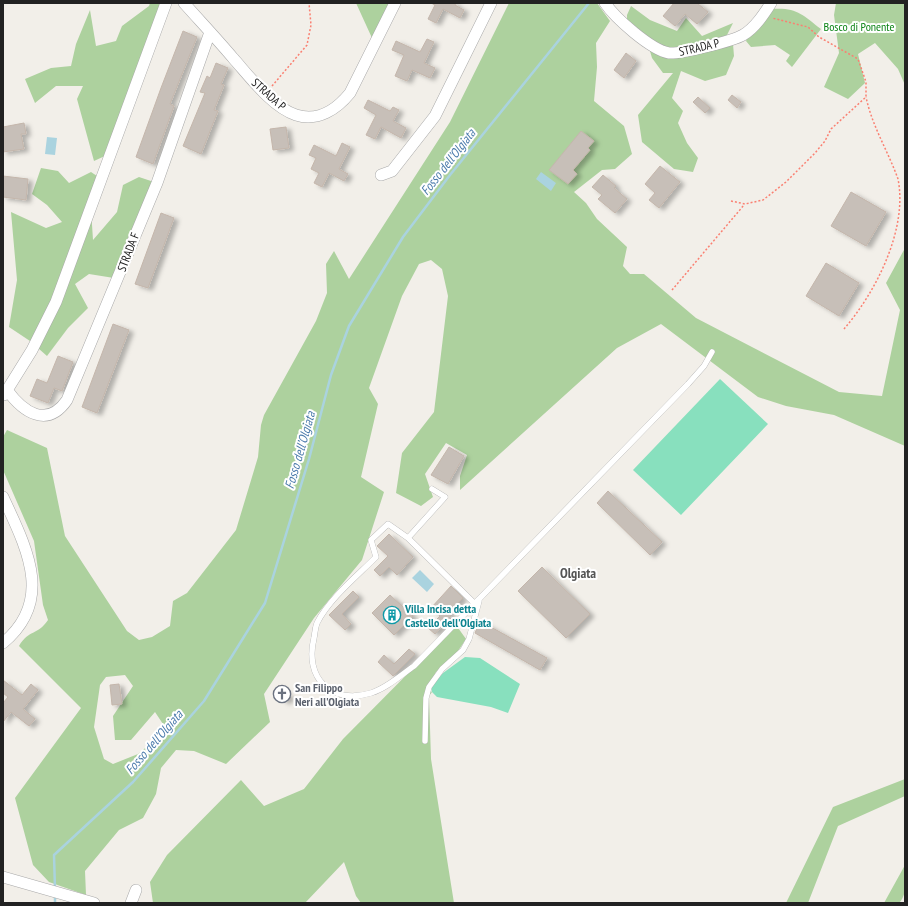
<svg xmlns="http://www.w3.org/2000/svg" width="908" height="906" viewBox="0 0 908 906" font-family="'PT Sans Narrow',sans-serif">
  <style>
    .forest { fill: #add19e; fill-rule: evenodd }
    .pitch { fill: #88e0be }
    .water { fill: #aad3df }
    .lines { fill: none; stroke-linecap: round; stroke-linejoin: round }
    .stream { stroke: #aad3df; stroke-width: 2.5 }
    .building { fill: #c7bfb8; stroke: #c4b6ab; filter: url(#shadow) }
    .lane-casing { stroke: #a9a9a9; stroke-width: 6 }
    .street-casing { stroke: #a9a9a9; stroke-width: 12 }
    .path { stroke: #fa8072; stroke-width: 1.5; stroke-dasharray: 2 2; stroke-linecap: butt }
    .lane { stroke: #fff; stroke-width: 5.5 }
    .street { stroke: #fff; stroke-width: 11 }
    .labels { text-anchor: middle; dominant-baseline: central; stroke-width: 4; stroke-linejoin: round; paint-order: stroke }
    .park-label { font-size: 12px; fill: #0c8416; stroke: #fff }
    .street-label { font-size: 12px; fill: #222; stroke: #fff }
    .culture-label { font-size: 12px; font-weight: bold; fill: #0d838f; stroke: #fff; text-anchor: start }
    .worship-label { font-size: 12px; font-weight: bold; fill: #5b616d; stroke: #fff; text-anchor: start }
    .water-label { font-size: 13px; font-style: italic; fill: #4a7aab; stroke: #fff }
    .quarter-label { font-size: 14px; font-weight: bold; fill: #555; stroke: #fff }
  </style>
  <defs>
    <filter id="shadow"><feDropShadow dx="4.5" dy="2.5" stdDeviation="2" flood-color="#0004"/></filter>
  </defs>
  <rect width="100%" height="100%" fill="#f2efe9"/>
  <path class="forest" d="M150,3H162L107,155L94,161L77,99L83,86H56L35,103L25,79L51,68L71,66L76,44L90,10L96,46L116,41L122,26L149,6Z
    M356,3H392L372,38Z
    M509,3H597L610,21L596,43L597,67L594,101L624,126L632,154L615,169L602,170L574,192L586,203L597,219L627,247L623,266L630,274H644L696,318L839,392L882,396L900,310L886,283L905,248V446L834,415L786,406L758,397L661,324L617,348L460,490V476L467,455L446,443L425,474L433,497L421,506L396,493L402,453L434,412L448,296L442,269L431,260L419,264L402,296L369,388L378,404L361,477L384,492L362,560L314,618L264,694L270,722L226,764L194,751L176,750L161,768L156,794L143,818L119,830L85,871L86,895L49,882L33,865L15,798L81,708L19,646C29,629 37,636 48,620L43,605L34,541L3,470V437L7,430L47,448L65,536L127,631L139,640L152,637L170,626L173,601L187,593L236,530L258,457L261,425L264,415L316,321L327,293L326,264L334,251L349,279L450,122ZM125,675L133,686L113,716L115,740H131L155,712L167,730L138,754L113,764L104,759L94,727L100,685L106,677Z
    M836,3H905V85L898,69L875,43L858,54L865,83L848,99L824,87L839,53L834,15Z
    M631,6L650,20L677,31L686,18L702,36L733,23L721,47L733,44L734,56L726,75L705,81L681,71L672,98L683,111L678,123L687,143L698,158L693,172L674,169L642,142L638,115L673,73H663L652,58L645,34L627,30V15Z
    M771,9C796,7 802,14 821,29L792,67L786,61L790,55L775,45L751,47L746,41L748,36Z
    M41,168L58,171L69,183L91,172L100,178L91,209L93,240L117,212L123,185L139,177L157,183L114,278L89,274L75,284L88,308L68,328L47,356L30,341L9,327L17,280L11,212L46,228L62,222L47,205L32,194Z
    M456,625L466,639L454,657L436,672L428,689L432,692L429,696L431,759L454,903H361L356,896L344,862L305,903H153L150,882L167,855L241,780L264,806L304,789L343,739Z
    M905,779V796L838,826L808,903H786L833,807Z
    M905,865C905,878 908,894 899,903H884Z"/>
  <path class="pitch" d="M720,379L768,424L681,515L633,470Z
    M465,657L480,658L520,684L508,713L491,707L437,697L432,692L431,687L443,673Z"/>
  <path class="water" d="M47,137L57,138L55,155L45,154Z
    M541,172L556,183L551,191L536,179Z
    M420,570L434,584L427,592L412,578Z"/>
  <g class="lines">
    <path class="stream" d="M55,889L54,855L133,782L204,701L265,603L309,459L331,375L349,326L403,237L450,175L589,3
      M55,894V903"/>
  </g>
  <path class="building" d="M431,3H456L455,5L464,10L460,18L443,9L436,23L428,19L435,5Z
    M674,3H697L708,12L697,24L685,14L675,26L663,16Z
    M183,31L197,37L170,104L174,106L153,164L136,157L161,88Z
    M427,39L434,42L424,63L435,68L430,78L412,70L407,81L395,76L404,55L392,50L396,41L420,52Z
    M626,53L636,61L624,78L614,70Z
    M216,63L228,68L221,84L224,85L214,110L218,111L201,154L183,146L205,93L200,92L207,76L210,78Z
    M732,95L741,102L737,108L728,100Z
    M698,97L710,108L705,113L693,102Z
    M368,100L390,111L393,107L399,110L393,121L406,128L401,138L381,127L375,139L366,135L376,115L364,108Z
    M24,123L26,134H21L24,149L3,152V127Z
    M286,127L289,148L273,150L270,129Z
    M581,131L594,141L588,148L590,150L573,170L577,174L568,184L549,170Z
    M342,143L350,147L339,169L348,174L344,181L329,173L322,187L314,183L319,173L311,169L316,158L309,155L314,145L336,156Z
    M660,166L680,182L659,208L649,200L655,193L645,184Z
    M603,175L616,186L614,188L627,199L615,213L598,199L602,195L592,187Z
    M3,176L28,179L26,200L3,197Z
    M851,192L886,212L866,246L831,226Z
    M161,213L174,218L148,288L135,284Z
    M826,263L859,283L839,316L806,296Z
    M113,324L129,330L97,413L82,407Z
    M58,356L73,362L62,391L54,388L48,403L30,396L37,379L47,383Z
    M449,447L464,456L448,484L431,475Z
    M608,491L662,542L650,555L597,503Z
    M389,534L413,557L397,575L389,567L380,576L374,570L388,556L377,546Z
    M542,567L590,614L566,638L518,591Z
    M451,586L463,598L448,613L451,616L435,634L428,628L440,616L431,608Z
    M353,591L359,597L342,614L351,624L345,630L329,615Z
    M390,595L413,616L394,635L372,613Z
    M480,621L547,658L540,670L475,633Z
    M409,649L415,654L393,676L378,662L384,655L394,664Z
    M3,680L22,695L31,684L38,690L23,709L35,719L29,726L11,712L3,722V703L8,697L3,693Z
    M119,684L122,704L112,705L110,685Z
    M279,685L290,697L285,702L274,691Z"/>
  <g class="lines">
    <defs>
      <path id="lane" d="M408,538L445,497L432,489
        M475,604L408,538L388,524L371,540L376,557C357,576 329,599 317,623C315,628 315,633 314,638C304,678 331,705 371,693C387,688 401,675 414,666L688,384L704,366L712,352
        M425,741L426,698L429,687L442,669L463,650L469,639L479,601"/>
      <path id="street" d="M184,3C200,21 217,39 233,58C250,77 272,107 296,115C318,122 337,109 350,93L395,3
        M605,3C615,18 651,50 669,53C680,54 733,41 743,35C755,28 764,14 771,3
        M381,175L392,171L435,116L491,3
        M7,390C23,412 47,429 67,400L157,183L210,32
        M4,395L32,350L56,302L166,3
        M3,497C26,547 55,600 3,643
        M3,877L94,903
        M131,903L136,890"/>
    </defs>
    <use href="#lane" class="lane-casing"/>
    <use href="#street" class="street-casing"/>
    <path class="path" d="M272,86L307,45L311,25L309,3
      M731,201L745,204L763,200L786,182L815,153L825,141L831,129L866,97V82L858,59L819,37L808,27L772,18
      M672,290L744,205
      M844,329C876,292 908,229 898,179C888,151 872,126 866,97"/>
    <use href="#lane" class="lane"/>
    <use href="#street" class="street"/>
  </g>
  <defs>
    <symbol id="building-ring" viewBox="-11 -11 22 22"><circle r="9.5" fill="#fff" stroke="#0f9aa8" stroke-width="1.5"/><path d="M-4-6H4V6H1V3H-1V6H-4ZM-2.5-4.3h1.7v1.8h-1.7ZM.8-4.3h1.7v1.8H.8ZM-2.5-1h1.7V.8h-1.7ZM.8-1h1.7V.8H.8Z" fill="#0f9aa8"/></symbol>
    <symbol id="church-ring" viewBox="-11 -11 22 22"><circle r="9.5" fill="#fff" stroke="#6b7280" stroke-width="1.5"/><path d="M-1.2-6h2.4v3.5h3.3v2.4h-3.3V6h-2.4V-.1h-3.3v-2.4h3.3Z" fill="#6b7280"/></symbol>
  </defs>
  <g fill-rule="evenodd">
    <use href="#building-ring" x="382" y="605" width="20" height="20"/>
    <use href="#church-ring" x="272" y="684" width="20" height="20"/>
  </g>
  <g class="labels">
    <g class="park-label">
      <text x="859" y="26">Bosco di Ponente</text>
    </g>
    <g class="street-label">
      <text transform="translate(699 47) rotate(-13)">STRADA P</text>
      <text transform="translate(269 94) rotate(42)">STRADA P</text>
      <text transform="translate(128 252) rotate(-69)">STRADA F</text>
    </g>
    <g class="culture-label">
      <text x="405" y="608">Villa Incisa detta<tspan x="405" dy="14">Castello dell'Olgiata</tspan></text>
    </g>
    <g class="worship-label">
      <text x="295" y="687">San Filippo<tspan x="295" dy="14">Neri all'Olgiata</tspan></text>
    </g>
    <g class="water-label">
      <text transform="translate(448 162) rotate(-52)">Fosso dell’Olgiata</text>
      <text transform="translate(300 450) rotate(-74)">Fosso dell’Olgiata</text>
      <text transform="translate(154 742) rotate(-49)">Fosso dell’Olgiata</text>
    </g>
    <g class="quarter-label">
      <text x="578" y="573">Olgiata</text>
    </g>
  </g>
  <rect width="908" height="906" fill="none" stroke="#222222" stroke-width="8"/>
</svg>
